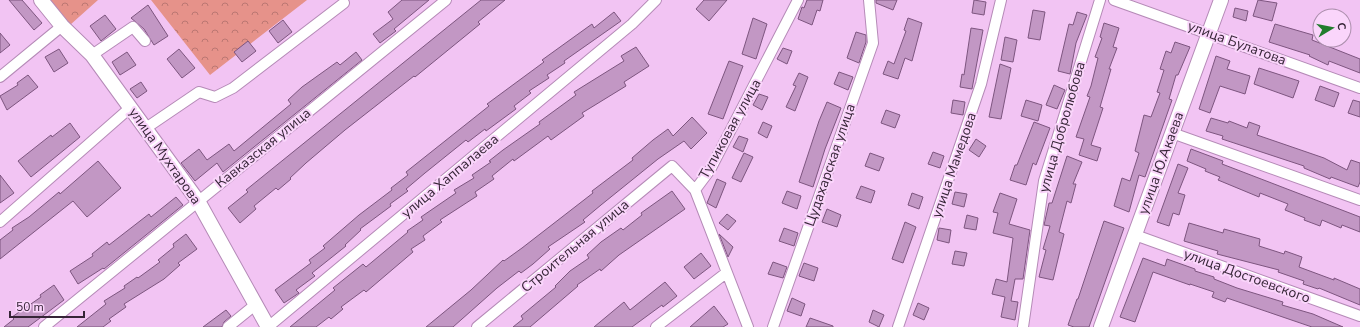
<svg xmlns="http://www.w3.org/2000/svg" width="1360" height="327" viewBox="0 0 1360 327" font-family="'Nunito Sans',sans-serif">
  <style>
    .park { fill: url(#park-crowns) }
    .building { fill: #c297c4; stroke: #7d557f }
    .lines { fill: none; stroke-linecap: round; stroke-linejoin: round }
    .street-casing { stroke: #b58ab7; stroke-width: 12 }
    .secondary-casing { stroke: #b58ab7; stroke-width: 16 }
    .street { stroke: #fff; stroke-width: 10 }
    .secondary { stroke: #fff; stroke-width: 14 }
    .labels { text-anchor: middle; dominant-baseline: central; stroke-width: 4; stroke-linejoin: round; paint-order: stroke }
    .street-label { font-size: 14px; fill: #362537; stroke: #fad5fb }
  </style>
  <defs>
    <pattern id="park-crowns" width="20" height="18" patternUnits="userSpaceOnUse"><rect width="20" height="18" fill="#e6928a"/><path d="M2 6a3 3 0 1 1 6 0M12 15a3 3 0 1 1 6 0" fill="none" stroke="#bb7772"/></pattern>
  </defs>
  <rect width="100%" height="100%" fill="#f2c4f3"/>
  <path class="park" d="M49,0H98L70,25Z
    M151,0H307L210,75Z"/>
  <path class="building" d="M9,0H22L42,23L34,30Z
    M402,0H429L394,29L396,31L380,43L373,34L393,19L388,12Z
    M481,0H505L478,22L480,24L415,77L414,76L345,130L306,163L290,178L291,179L278,190L276,188L254,206L256,209L240,223L228,208L248,192L246,190Z
    M704,0H727L709,21L696,9Z
    M807,0H823L820,11L817,10L812,25L798,19L802,7L804,8Z
    M876,0H897L893,10L876,3Z
    M974,0L986,2L984,15L972,13Z
    M1258,0L1277,3L1272,21L1253,16Z
    M148,5L168,36L154,45L144,29L131,18Z
    M1235,8L1248,11L1246,21L1233,17Z
    M1033,10L1045,12L1040,40L1028,38Z
    M614,12L621,21L564,61L565,63L547,75L549,78L529,91L531,93L514,106L516,109L486,131L485,129L468,142L466,140L425,173L406,189L408,191L390,204L391,206L360,229L361,230L345,245L346,246L312,273L315,276L296,290L299,293L284,303L275,290L311,263L309,260L325,248L323,246L359,215L392,190L391,188L408,175L406,172L489,106L487,104L544,62L542,60L592,24L594,28Z
    M1077,12L1087,15L1076,43L1070,74L1058,71L1069,24L1073,25Z
    M105,15L116,29L101,41L90,26Z
    M753,18L767,24L756,59L742,54Z
    M908,18L922,23L912,61L905,58L898,79L883,74L888,61L894,64L906,31L904,30Z
    M283,20L292,32L278,43L269,31Z
    M1104,23L1119,28L1113,47L1117,48L1109,69H1111L1100,107L1103,108L1091,145L1101,148L1097,161L1079,155L1084,139L1076,137L1090,97L1087,96L1091,86L1098,58L1095,57L1102,38L1100,37Z
    M1275,24L1313,35L1312,40L1360,59V73L1329,61L1328,65L1309,56L1310,55L1269,42Z
    M971,28L983,30L972,89L960,87L962,74L964,75Z
    M856,32L866,35V42L859,63L847,58Z
    M0,33L10,45L0,53Z
    M1005,37L1017,40L1013,62L1001,60Z
    M248,41L256,51L242,62L234,52Z
    M1175,42L1190,47L1178,75H1176L1169,99L1172,100L1145,177L1139,175L1129,212L1114,206L1122,178L1130,181L1139,153L1135,151L1144,115L1151,117L1160,93L1157,92L1164,70L1160,69L1166,51L1171,53Z
    M636,47L649,66L624,82L626,86L582,113L584,116L551,140L548,136L514,161L513,159L492,176L494,179L475,192L477,196L440,220L442,222L423,236L425,240L411,249L413,252L366,292L364,290L341,307L343,309L331,319L329,317L316,327H290L335,290L333,288L363,264L366,267L408,232L407,231L423,220L421,217L456,193L454,190L474,178L472,175L491,162L489,161L503,150L540,124L539,122L576,95L574,92L624,61L621,56Z
    M783,48L792,51L787,64L777,59Z
    M59,49L68,63L54,72L45,57Z
    M179,49L195,68L182,78L167,59Z
    M127,52L136,65L120,75L112,62Z
    M356,52L362,60L223,172L217,163L195,181L181,163L199,149L207,160L229,144L234,151L291,104L288,100L302,87L337,62L340,65Z
    M1216,56L1230,61L1227,69L1250,76L1245,94L1220,86L1210,113L1199,109Z
    M729,61L743,66L723,119L708,114Z
    M1000,64L1011,68L1001,119L989,117Z
    M1259,68L1299,81L1293,98L1254,84Z
    M839,72L853,77L848,90L834,84Z
    M799,73L808,77L795,111L786,107L796,86L793,85Z
    M28,75L38,87L7,110L0,96L18,85L17,83Z
    M141,82L147,91L137,98L130,89Z
    M1054,85L1065,90L1057,109L1046,105Z
    M1320,86L1339,93L1334,107L1315,100Z
    M759,94L768,97L762,110L753,105Z
    M953,100L965,102L963,115L951,113Z
    M1026,100L1042,105L1038,121L1021,116Z
    M1353,100L1360,102V117L1348,113Z
    M827,102L841,108L825,149L813,187L799,182L819,121Z
    M886,110L900,115L895,128L881,123Z
    M692,117L707,133L691,149L684,141L658,159L601,205L583,220L585,222L548,247L550,249L533,264L521,273L519,271L497,288L453,327H426L471,290L503,260L504,261L522,248L593,193L592,191L633,160L632,158L653,140L668,129L673,136Z
    M1211,118L1228,123L1229,121L1247,128L1249,122L1260,126L1257,135L1324,158L1347,170L1351,160L1360,163V182L1358,187L1331,177L1330,179L1304,168V166L1222,139L1223,136L1206,131Z
    M763,122L772,126L767,138L758,133Z
    M1034,122L1050,128L1036,165L1033,163L1026,185L1010,180L1015,165H1017Z
    M70,123L80,137L31,177L18,161L51,135L52,137Z
    M739,136L748,139L743,152L733,147Z
    M976,139L986,146L979,157L969,150Z
    M1191,149L1223,161L1222,164L1360,217V232L1342,225L1341,228L1322,220L1320,226L1304,220L1305,218L1285,210L1288,204L1260,193L1259,197L1218,180L1220,177L1205,171L1206,169L1187,161Z
    M933,152L944,156L940,168L928,164Z
    M744,153L753,157L741,182L732,178Z
    M870,153L884,158L879,171L865,166Z
    M1067,156L1082,162L1073,184H1076L1071,203L1067,201L1059,232L1064,234L1053,280L1039,277L1046,250L1043,249L1050,226L1044,225L1049,203H1052Z
    M98,161L121,188L87,217L73,201L0,259V240L13,230L12,228L29,217L59,192L60,194Z
    M1178,164L1188,168L1178,193L1185,195L1179,215L1173,213L1169,226L1157,222Z
    M0,175L14,193L0,203Z
    M717,179L726,183L716,208L707,203Z
    M861,186L875,191L871,203L856,198Z
    M672,191L685,209L619,255L601,271L600,269L577,285L578,286L530,327H513L523,319L521,316L556,287L555,286L570,271L589,258L587,255L601,242L621,228L623,230L642,215L641,213Z
    M787,191L801,196L797,209L782,203Z
    M955,192L967,194L964,207L952,204Z
    M912,193L923,197L919,209L908,205Z
    M1000,193L1017,199L1009,224L1030,230L1023,279H1015L1011,301L1018,302L1015,320L1001,317L1005,297L992,294L996,279L1007,282L1013,238L993,233L998,213L993,212Z
    M176,197L183,205L104,269L103,268L78,284L70,271L93,256L92,254L107,242L109,245L149,214L151,217Z
    M827,209L841,215L837,227L822,222Z
    M727,214L736,221L728,230L719,223Z
    M967,215L978,218L976,230L964,228Z
    M1104,221L1124,228L1089,327H1074L1068,325L1077,299H1078Z
    M905,222L916,227L903,263L892,259Z
    M1189,223L1223,233L1224,229L1260,239L1259,246L1284,254L1285,251L1302,257L1299,267L1334,280V278L1360,289V305L1319,288L1318,289L1303,284L1304,281L1278,272L1279,270L1217,254L1218,251L1184,241Z
    M784,228L798,233L794,246L779,241Z
    M939,228L951,230L949,243L937,240Z
    M186,234L197,249L178,263L180,265L164,279L124,304L126,307L109,319L111,321L103,327H77L106,304L104,301L125,288L124,286L137,277L138,278L160,262L158,260L174,247L173,244Z
    M719,234L733,247L728,257Z
    M955,251L967,253L964,266L952,264Z
    M701,253L711,266L694,279L684,267Z
    M1143,258L1165,266L1167,259L1195,269V271L1214,277V279L1237,288L1283,302L1282,305L1313,314L1343,327H1312L1227,298L1225,302L1212,297L1214,292L1190,284V285L1153,272L1135,322L1120,317Z
    M773,262L787,267L783,278L768,274Z
    M804,263L818,268L814,281L799,276Z
    M665,282L677,296L663,307L662,305L632,327H594L624,302L630,310Z
    M54,285L64,300L28,327H4L14,319L12,317L41,297L40,295Z
    M792,298L805,304L801,316L787,311Z
    M918,303L929,308L924,320L913,315Z
    M714,306L728,324L723,327H690Z
    M226,310L231,316L224,322L222,327H203Z
    M873,310L884,315L879,327L869,322Z
    M810,318L833,326V327H806Z"/>
  <g class="lines">
    <defs>
      <path id="street" d="M1114,0L1360,88
        M92,55L133,27L145,41
        M0,77L62,26
        M146,128L199,92L215,97L233,88L344,3
        M1172,133L1360,200
        M0,222L131,107
        M1135,235L1360,316
        M44,327L446,0
        M228,327L255,305
        M268,327L632,24L656,0
        M477,327L672,166L695,190
        M656,327L726,273
        M748,327L695,190L710,170L798,0
        M773,327L873,43L869,0
        M898,327L981,84L1001,0
        M1023,327L1044,181L1100,0"/>
      <path id="secondary" d="M41,0L62,26L92,55L198,201L268,327
        M1101,327L1221,0"/>
    </defs>
    <use href="#street" class="street-casing"/>
    <use href="#secondary" class="secondary-casing"/>
    <use href="#street" class="street"/>
    <use href="#secondary" class="secondary"/>
  </g>
  <g class="labels">
    <g class="street-label">
      <text transform="translate(1237 43) rotate(20)">улица Булатова</text>
      <text transform="translate(1062 127) rotate(-74)">улица Добролюбова</text>
      <text transform="translate(730 129) rotate(-61)">Тупиковая улица</text>
      <text transform="translate(263 148) rotate(-39)">Кавказская улица</text>
      <text transform="translate(165 156) rotate(55)">улица Мухтарова</text>
      <text transform="translate(1161 163) rotate(-70)">улица Ю.Акаева</text>
      <text transform="translate(830 165) rotate(-71)">Цудахарская улица</text>
      <text transform="translate(954 165) rotate(-71)">улица Мамедова</text>
      <text transform="translate(450 176) rotate(-40)">улица Хаппалаева</text>
      <text transform="translate(575 246) rotate(-40)">Строительная улица</text>
      <text transform="translate(1247 276) rotate(20)">улица Достоевского</text>
    </g>
  </g>
  <g transform="translate(1332 28) rotate(80)"><circle r="19" fill="#fad5fb" stroke="#ac8fad"/>
  <path d="M0-3L7 15L0 10L-7 15Z" fill="#217d2d"/>
  <text y="-6" font-size="11" font-weight="bold" text-anchor="middle" fill="#362537">С</text>
  </g>
  <path d="M10 311v6h74v-6" fill="none" stroke="#362537" stroke-width="2"/>
  <text x="16" y="311" font-size="12" fill="#362537" stroke="#fad5fb" stroke-width="3" paint-order="stroke">50 m</text>
</svg>
